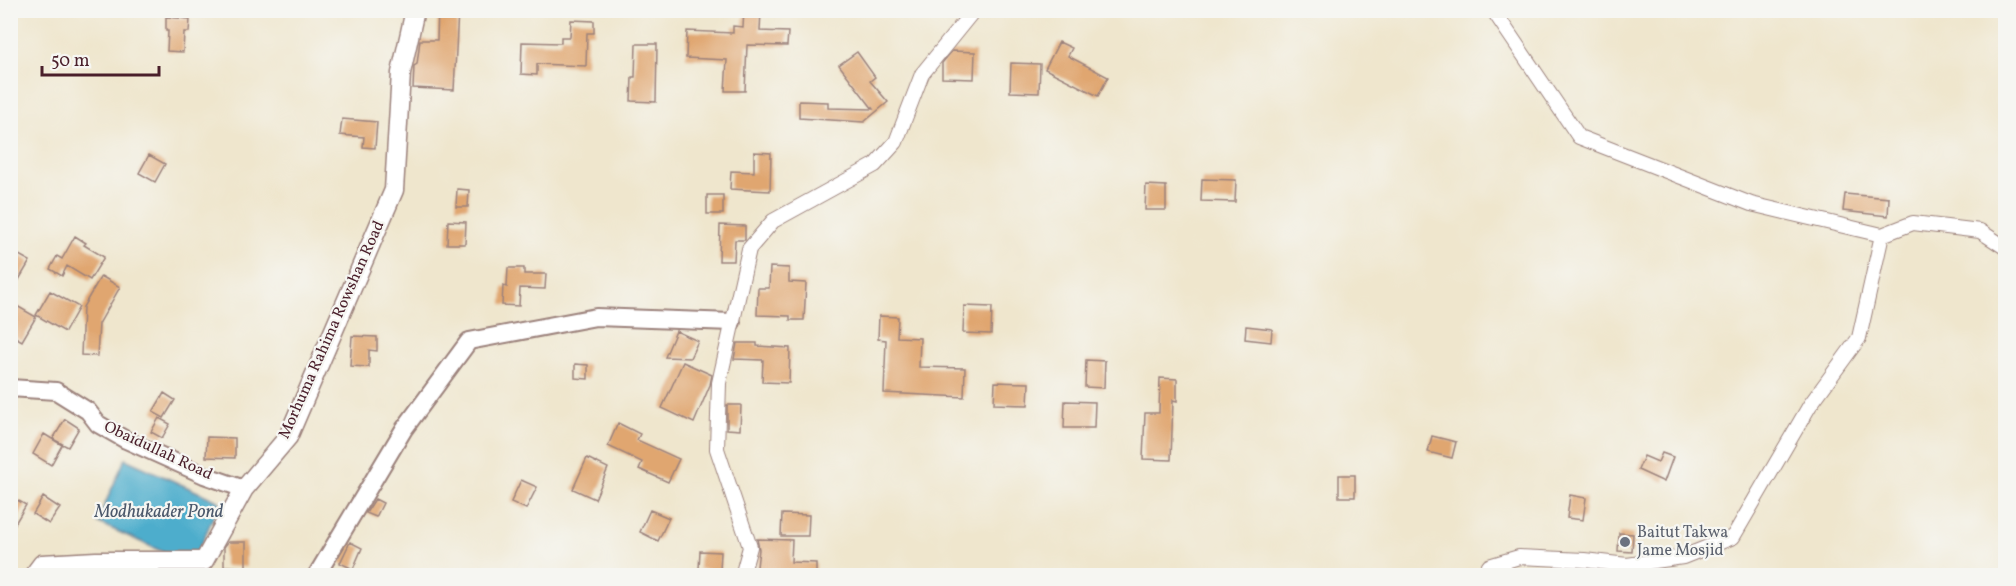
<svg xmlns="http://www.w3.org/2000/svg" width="2016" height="586" viewBox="0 0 2016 586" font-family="Vollkorn,serif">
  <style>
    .water { fill: #4dadcc; stroke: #4c667c; stroke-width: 1.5 }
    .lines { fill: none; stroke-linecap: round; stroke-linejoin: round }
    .stream { stroke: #4dadcc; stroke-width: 4.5 }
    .building { fill: #e0a670 }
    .minor-casing { stroke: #9c827c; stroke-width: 16 }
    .tertiary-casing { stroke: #9c827c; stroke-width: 20 }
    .secondary-casing { stroke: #9c827c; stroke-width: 21 }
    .minor { stroke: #fff; stroke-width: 14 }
    .tertiary { stroke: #fff; stroke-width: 16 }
    .secondary { stroke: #fff; stroke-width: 18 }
    .worship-dot { fill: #6b7280; stroke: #f6f6f2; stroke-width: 2 }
    .labels { text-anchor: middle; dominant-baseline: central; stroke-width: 4.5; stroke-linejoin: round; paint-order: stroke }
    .street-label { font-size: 16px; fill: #4a1f2b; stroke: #f6f6f2 }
    .worship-label { font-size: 16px; fill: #5b616d; stroke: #f6f6f2; text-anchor: start }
    .water-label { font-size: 18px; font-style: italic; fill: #4b586b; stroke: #f6f6f2 }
  </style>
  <rect width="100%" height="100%" fill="#f6f6f2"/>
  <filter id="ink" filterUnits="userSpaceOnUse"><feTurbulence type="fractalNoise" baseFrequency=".0167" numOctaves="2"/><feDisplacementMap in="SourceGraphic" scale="12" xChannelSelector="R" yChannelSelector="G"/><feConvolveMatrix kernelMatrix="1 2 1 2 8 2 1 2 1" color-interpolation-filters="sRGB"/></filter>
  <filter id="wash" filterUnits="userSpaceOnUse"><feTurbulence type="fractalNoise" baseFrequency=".008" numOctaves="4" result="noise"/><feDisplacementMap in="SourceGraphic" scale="24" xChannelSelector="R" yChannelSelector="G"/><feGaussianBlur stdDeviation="1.35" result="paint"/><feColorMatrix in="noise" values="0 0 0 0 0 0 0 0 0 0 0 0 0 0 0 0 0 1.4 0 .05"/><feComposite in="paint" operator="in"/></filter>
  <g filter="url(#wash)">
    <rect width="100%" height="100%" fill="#efe6cd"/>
    <path class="water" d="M125,459L220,502L192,565L97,522Z"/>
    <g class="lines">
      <path class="stream" d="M1554,565L1572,566L1622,576
        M1625,576L1640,574L1678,564"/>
    </g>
    <g id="blocks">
      <path class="building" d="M438,10H458L454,90L413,88L414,66L417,64L420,40H437Z
        M744,10H761L760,31L788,32L787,46L747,45L745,91H725L727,60L686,58L687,31L733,33V26L743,27Z
        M166,17L190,19L189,32H184L183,52L167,51L168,31H166Z
        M571,20L594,21V33H587L586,66L537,64V75L521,74L522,42L561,43V37H570Z
        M1059,42L1072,48L1068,56L1108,77L1098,96L1045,69Z
        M636,44H657L656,102L631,101L632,77H635Z
        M952,51L975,52L974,79L942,78V63Z
        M857,52L875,77L870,81L888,102L864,122L799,118V101L828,102V108L873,109L839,65Z
        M1011,63L1040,64L1039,93L1010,92Z
        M342,119L377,122L375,148L363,147L364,137L340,135Z
        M754,152L771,153L770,191L730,189L731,171L754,172Z
        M149,155L165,164L155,182L139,173Z
        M1202,179L1236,180L1235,202L1201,201Z
        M1146,185L1166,186V210H1145Z
        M457,189L469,190L468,207H456Z
        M1845,194L1889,198L1888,216L1843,211Z
        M707,195H723V214H707Z
        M448,221L466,222L465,244H447Z
        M720,225L745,226V240H735L734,261H719Z
        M75,236L86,243L84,245L104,257L90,280L67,266L62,276L50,269L57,256L62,259Z
        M10,250L30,261L10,295Z
        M770,267L789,268V282L806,283L804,320H790V316L757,315L758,288H769Z
        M508,268H524V274H546L545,289L520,288L519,306L502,305L503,286L507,287Z
        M101,276L120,287L99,324L97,356L81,355L83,307Z
        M50,291L79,307L65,332L36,315Z
        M10,302L36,317L22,341L10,334Z
        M964,306L992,307L991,334L963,333Z
        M879,316L898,317L897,337L920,338L919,367L965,368L964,397L884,393L886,340L878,339Z
        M1246,326L1272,329L1271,342L1245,339Z
        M676,331L698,341L690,358L665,357Z
        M352,336L377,337V351L369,350V367L350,366Z
        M737,343H757V346L790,348L789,383L762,382L763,360L734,359Z
        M1086,360L1105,361L1104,388L1085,387Z
        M683,362L712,375L710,385L694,423L662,408Z
        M575,364L588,365V379L575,378Z
        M1160,378L1177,379V401L1173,400L1171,460L1143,459L1145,413H1159Z
        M995,382L1029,383L1028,405L994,404Z
        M164,393L175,400L164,418L153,412Z
        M1065,401L1095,402L1094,428H1064Z
        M727,405H741L740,430L727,429Z
        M159,418L170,424L162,438L151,432Z
        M65,419L79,428L68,447L53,439Z
        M618,423L640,434L637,440L679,459L668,482L639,469L642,462L608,446Z
        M44,434L62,445L51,465L33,454Z
        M1432,436L1456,442L1452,458L1428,452Z
        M207,437L235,438V458L206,457Z
        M1662,453L1673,457L1664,482L1638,470L1644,456L1658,462Z
        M587,458L608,468L595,499L573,489Z
        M1339,475H1355V497H1339Z
        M521,480L537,487L526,509L511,502Z
        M1570,495L1586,498L1583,520L1567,518Z
        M10,496L26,505L10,532Z
        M43,497L60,508L49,524L33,514Z
        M375,499L383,503L376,517L366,513Z
        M650,510L669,518L658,541L640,532Z
        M782,514L809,515L808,536H781Z
        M1619,533L1633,534L1632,552L1618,551Z
        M757,539L792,540L791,562L816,563V576H756L759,549Z
        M228,542H246V567L224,566V547Z
        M350,542L362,548L353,569L340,563Z
        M700,551L721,552L720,570L699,569Z"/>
    </g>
  </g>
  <g filter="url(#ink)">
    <use href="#blocks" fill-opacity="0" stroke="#9c827c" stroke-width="1.5"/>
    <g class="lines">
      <defs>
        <path id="minor" d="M1493,10L1579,137L1751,204L1882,235
          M742,576L750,547L717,449L719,383L749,249L773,221L875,165L896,142L922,74L974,10
          M1483,576L1489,566L1519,557L1584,560L1627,565L1683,557L1733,537L1810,405L1859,338L1882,235L1913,223L1980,231L2006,248"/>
        <path id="tertiary" d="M10,388L56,391L88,411L98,424L126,440L204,475L244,489
          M316,576L404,429L469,341L596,317L732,322"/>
        <path id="secondary" d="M33,576L42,564L96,561H204L244,489L288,437L394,190L401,73L415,10"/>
      </defs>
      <use href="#minor" class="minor-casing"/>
      <use href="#tertiary" class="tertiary-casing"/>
      <use href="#secondary" class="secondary-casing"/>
      <use href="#minor" class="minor"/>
      <use href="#tertiary" class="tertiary"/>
      <use href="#secondary" class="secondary"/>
    </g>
  </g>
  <circle class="worship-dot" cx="1625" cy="542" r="6"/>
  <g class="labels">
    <g class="street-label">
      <text transform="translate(332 330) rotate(-66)">Morhuma Rahima Rowshan Road</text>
      <text transform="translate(158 451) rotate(25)">Obaidullah Road</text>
    </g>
    <g class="worship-label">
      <text x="1637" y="533">Baitut Takwa<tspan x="1637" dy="18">Jame Mosjid</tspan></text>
    </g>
    <g class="water-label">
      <text x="159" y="512">Modhukader Pond</text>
    </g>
  </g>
  <rect width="2016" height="586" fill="none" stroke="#f6f6f2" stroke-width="36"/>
  <path d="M42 66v9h117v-9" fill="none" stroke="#4a1f2b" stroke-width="3"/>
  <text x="51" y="66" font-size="18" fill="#4a1f2b" stroke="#f6f6f2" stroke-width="4.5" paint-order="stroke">50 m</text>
</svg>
